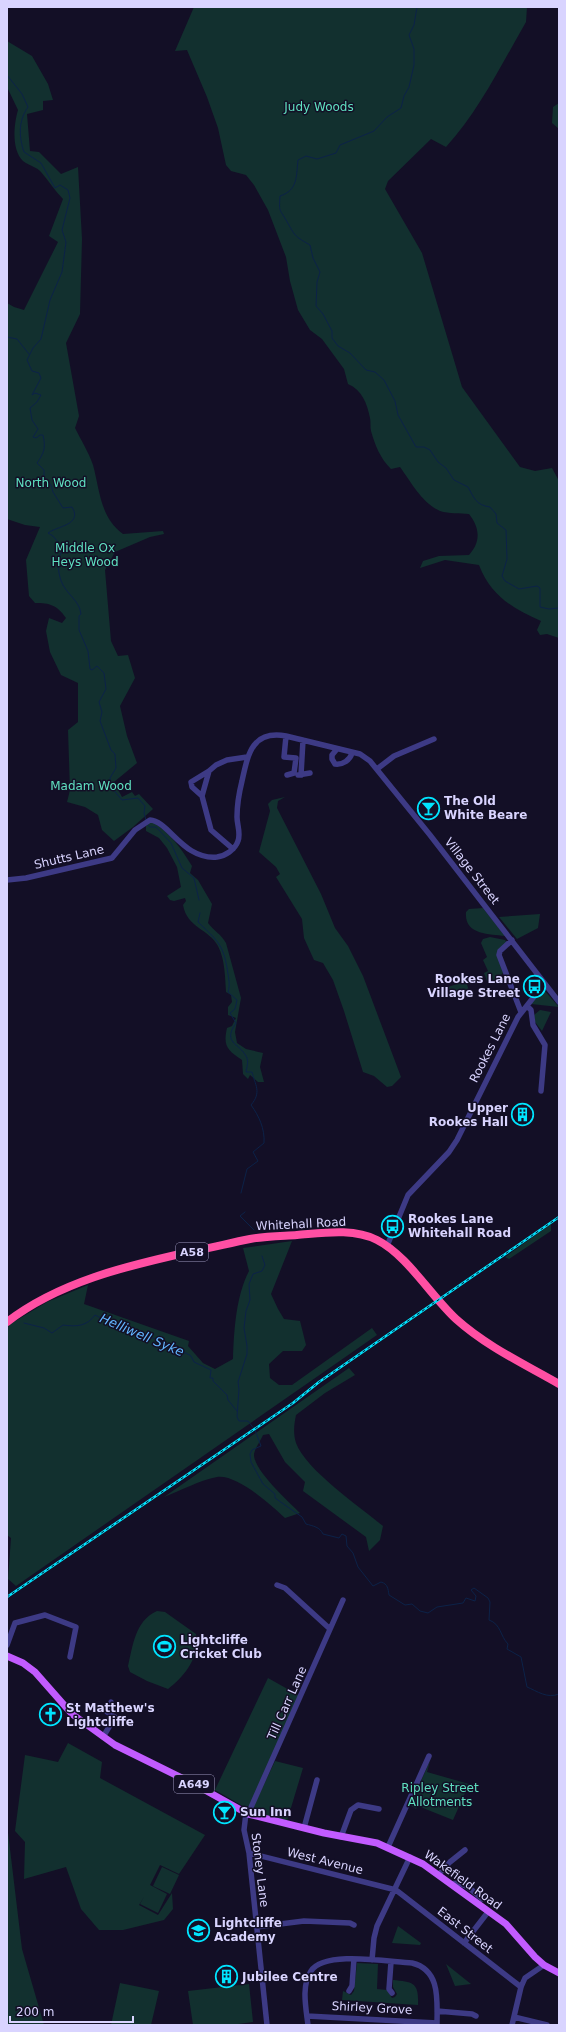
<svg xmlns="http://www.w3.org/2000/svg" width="566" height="2032" viewBox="0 0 566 2032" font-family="'DejaVu Sans',sans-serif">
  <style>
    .green { fill: #12302f }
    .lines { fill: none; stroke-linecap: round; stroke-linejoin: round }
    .stream { stroke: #0c2248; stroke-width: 1 }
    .minor { stroke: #3d3a85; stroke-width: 5.5 }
    .major { stroke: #c25bff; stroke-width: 7 }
    .highway { stroke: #ff4fa3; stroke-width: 8 }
    .rail-casing { stroke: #00e5ff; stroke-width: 2.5 }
    .rail { stroke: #130f26; stroke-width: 1; stroke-dasharray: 3; stroke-linecap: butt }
    .labels { text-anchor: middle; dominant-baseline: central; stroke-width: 3; stroke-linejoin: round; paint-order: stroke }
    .shield { fill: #130f26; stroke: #9e99be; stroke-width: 1 }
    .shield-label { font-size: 11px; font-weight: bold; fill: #d9d4ff }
    .park-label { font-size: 12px; fill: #5fe0c0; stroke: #130f26 }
    .poi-label { font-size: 12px; font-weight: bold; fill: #d9d4ff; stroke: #130f26; text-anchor: start }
    .street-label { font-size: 12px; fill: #d9d4ff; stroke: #130f26 }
    .water-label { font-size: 13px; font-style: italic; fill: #62b6ff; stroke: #130f26 }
  </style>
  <rect width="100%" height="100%" fill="#130f26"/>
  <path class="green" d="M194,7H527L526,22C501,65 479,111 446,147L431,139L388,181L385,189L422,253L462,387L520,467L535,471L552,468L559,481V638L547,634L540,635L537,630L541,621C512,608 491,596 479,565L445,560L420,568L423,561L439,556L469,555C481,542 480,528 469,514C460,513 449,514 440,511C422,503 411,482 400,467L391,469C380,458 375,445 371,431C370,427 371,423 370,418C367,403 362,390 348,384L344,369L322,339L310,330L298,310L290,281L286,257L268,210L254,185L246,175L231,171L226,165L218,128L207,97L187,50L175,51Z
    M7,41L32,56L48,84L53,100L43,101V110L27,114L30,151L39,152L61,174L78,167L82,239L80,314L66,343L79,416L75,428C81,440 89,453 93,465C100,491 100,517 123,534L163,531L164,534L150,537L115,552L105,570L111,641L118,656L128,655L135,678L120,706L127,736L137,763L114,782L122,797L132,792L135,796L139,794L153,809L133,827L114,841L102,830L98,815L85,807L67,802L70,790L68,730L78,722V683L61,675L50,652L46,631L49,618L62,623L66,618C57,605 50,603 35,603L29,596L26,560L40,527L25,525L7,519V303L14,307L24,310L58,242L49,236L63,199C55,191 49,181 41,172C37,167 28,165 23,161C11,149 14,124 18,110L7,87Z
    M559,103V129L552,123L553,107Z
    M285,797L278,801L277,808L321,894L335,928L348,946L363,976L401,1077L392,1086L387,1087L374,1076L363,1072L344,1011L333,980L323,963L314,960L304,938L302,919L276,877L280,874L276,867L259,852L270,811L268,804L272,800Z
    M152,821C170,833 181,848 192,866L190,873L198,880L212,904L208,923C214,931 221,934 226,943L241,998L235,1032L237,1043L246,1049L263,1053L260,1067L264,1082H258L250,1075L248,1079L243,1074L242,1060C227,1050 223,1046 227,1028L232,1026L236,1018L228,1015V1007L232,1002L231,995L226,992C225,978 225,959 218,946C209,929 187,928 183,905L186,901L185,898L174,901L170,900L167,896L181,887L177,867L167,848L159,838L146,831V826Z
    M483,908L505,936C489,934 464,935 466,912L469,909Z
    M540,914L538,928L517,939L499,917Z
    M490,937L505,940L507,943L501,948L503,973L494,981H487L484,973L488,971L483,960L487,957L481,943L483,939Z
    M466,981L469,991L448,998L445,988Z
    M543,989L559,1007L531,1004Z
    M540,1010L551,1012L542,1031L535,1022L534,1015Z
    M551,1224V1231L509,1259L505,1257Z
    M292,1241L271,1294L278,1309L284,1319L300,1321L306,1345L302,1351H283L269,1364L270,1378L279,1385H292L372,1328L377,1335L16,1586L8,1579L11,1538L7,1535V1326L47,1302L88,1285L84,1304L189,1341L188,1346L203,1363L215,1369L233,1359C234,1330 236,1296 249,1271L243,1248Z
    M349,1368L355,1375L325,1393L296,1415C294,1425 293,1433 296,1443C306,1470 360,1507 383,1526L380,1540L369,1551L366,1537L303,1491L305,1482L285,1462L269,1434L263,1435C261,1440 255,1448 254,1454C253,1470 289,1502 300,1513L285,1518C271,1505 237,1474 217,1477C200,1480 180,1491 164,1497Z
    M157,1611L165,1612L196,1634C200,1657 185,1676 168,1689L147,1681L130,1672L128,1666C133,1645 135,1621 157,1611Z
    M268,1678L300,1696L248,1809L215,1790Z
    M68,1743L102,1762L100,1778L205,1835L179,1874L160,1865L150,1885L167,1894L158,1913L140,1904L144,1897L139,1905L158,1915L172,1893L173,1909L164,1920L123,1930H99L81,1909L66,1867L24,1879L25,1842L15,1831L25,1755L58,1762Z
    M275,1761L303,1768L287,1821L251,1812Z
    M430,1761L427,1772L469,1784L453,1820L418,1806L416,1809L410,1805Z
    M7,1824L22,1949L44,2025H7Z
    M162,1867L179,1875L170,1894L153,1886Z
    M398,1926L421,1943L420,1945L392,1943Z
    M357,1963L378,1964L377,1989L387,1990L392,1998L395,1997L397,1994L393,1987V1980C414,1982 419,1983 418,2005L342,2000L343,1991L351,1995L354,1991Z
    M446,1964L471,1984L455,1986Z
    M120,1983L159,1991L151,2025H111Z
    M249,1984L253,2022L231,2025H193L188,1991Z"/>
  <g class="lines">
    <path class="stream" d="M417,7L414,25L409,35L414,49V65L409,87L404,96L401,108L387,117L374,131L340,145L336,153L317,159L306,156L298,160C296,177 298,190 280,196C279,212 279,208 286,220C296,237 293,235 310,245L313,258L320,272L317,282L316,306L323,314L332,331V338L338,346L350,353L366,370L375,372L384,380L395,401L398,415L416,447H424L430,450L438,462L446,468L454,480L468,487C474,498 476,505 490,507L496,514L497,523L506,530L507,559L502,576L505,581L519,589L537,586L540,588V607L549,609L559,608
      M7,75L22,94L28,107C18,121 19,137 24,152L41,163L55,188L60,185L68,190L70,198L62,230L66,242L62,272L50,300L41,339L33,348L27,360L32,371L39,373L41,378L32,395L35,393L41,395L37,402L30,408L32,420L38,429L33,437L36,438L40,435H43C46,448 44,453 37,463L44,470V477L51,485L53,492L63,508L72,507C83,525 57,526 48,533L53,536L63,548C62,553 59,556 58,560C57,564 59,569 59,573C62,594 79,597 81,614L79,616V630L88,651L90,669L92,670L97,666L104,673L106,689L99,702L102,712L100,721L111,750L115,754L116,768L110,778L111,787L122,800L138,798L145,806L144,813L146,820
      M7,337L17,339L29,354
      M148,825L150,827H156L171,843L182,868L194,878L199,900
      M200,913L198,922C218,941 224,945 228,974C229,981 230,985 228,992L237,1000L235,1009L230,1013L236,1023C222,1043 239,1043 246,1056C249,1061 247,1066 246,1072H252C255,1085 262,1092 251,1105C259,1116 265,1129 264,1143L253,1152L258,1161L247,1169L241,1193
      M245,1212L240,1216L254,1230
      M262,1256L265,1265L262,1271L253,1274L249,1284L250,1300L246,1311L244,1328L247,1346V1354L238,1382L239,1389L237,1417L239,1421H248L255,1430L261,1446L252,1450L250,1454L251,1462L263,1484L275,1494V1498L302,1517L306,1524C313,1526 320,1527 323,1534L339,1538L342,1534L346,1536L347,1546L353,1553L358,1567L373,1586L381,1582C388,1584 388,1589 389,1595L405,1605L412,1604L420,1611L428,1613L437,1607L463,1603L466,1598L475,1601L476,1596L471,1590L474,1588L488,1598L490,1602L489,1620C501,1624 500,1636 508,1644L507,1649L521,1657L527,1687C537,1691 547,1699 559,1694
      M24,1323L44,1328L52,1333L63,1325C77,1327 87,1326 95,1315C104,1320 116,1325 126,1328C130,1329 133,1333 136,1335C140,1336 145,1336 149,1337C161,1340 172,1346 182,1353H186L191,1356L194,1362L211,1370L210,1378H213V1381L227,1395L228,1400L237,1411"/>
    <path class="minor" d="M286,736L284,757L296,758L294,773L287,775
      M337,749L332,755V759L335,764C343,765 350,760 352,753
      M377,769L394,756L434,739
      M298,775L310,773
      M301,775L303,740
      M202,796L192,787L191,782L209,771
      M233,849L211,830L202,796L209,771L216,765L227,760L247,757
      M7,880L26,878L112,858L135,830L150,820C169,821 183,860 217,857C225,856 235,850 238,841C241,833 237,825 237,817C237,805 239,793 242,781C248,754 252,730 286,736L360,754L370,761L430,835L559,1002
      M512,940L500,951L499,955L521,1012
      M527,1006L531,1010L533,1025L545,1045L541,1091
      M387,1246L408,1195L449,1152L457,1140L518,1017L544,984
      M277,1585L285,1588L330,1629
      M7,1645L15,1623L45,1615L76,1627L70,1657
      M103,1737L115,1717L107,1712L111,1702
      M246,1813L244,1830L249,1853L267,2025
      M248,1814L343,1600
      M304,1828L317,1780
      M341,1837L351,1810L358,1805L379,1809
      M388,1847L429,1756
      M249,1853L396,1890L521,1987
      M439,1874L450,1862L465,1850
      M451,1884C463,1880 473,1891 482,1899
      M256,1927L304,1921L350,1923L354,1925
      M464,1943L488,1912
      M372,1960L374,1938L377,1926L410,1857
      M391,1962L389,1989L392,1993
      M349,1991L352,1986L354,1959
      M437,2011L472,2014L476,2016
      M307,2016L437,2023
      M514,2017L547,2025
      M308,2025C306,2008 301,1986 311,1971C325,1950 389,1962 412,1963C441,1970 437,2001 437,2025
      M512,2025L521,1987L525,1978L544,1965"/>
    <path class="major" d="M7,1656L23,1663L35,1672L72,1714L115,1745L196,1785L248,1814L324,1833L377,1843L423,1864L506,1924L535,1957L544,1965L559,1973"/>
    <path class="highway" d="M7,1322C59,1282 126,1266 189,1252C210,1248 230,1243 250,1239C265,1236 282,1236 297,1235C323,1233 353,1228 377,1240C407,1255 431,1296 456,1319C486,1346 524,1364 559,1384"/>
    <defs>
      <path id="rail" d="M7,1597L293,1403L319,1382L559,1217"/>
    </defs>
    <use href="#rail" class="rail-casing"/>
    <use href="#rail" class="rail"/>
  </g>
  <defs>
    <symbol id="bar-ring" viewBox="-11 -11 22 22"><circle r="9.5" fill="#130f26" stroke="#00e5ff" stroke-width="1.5"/><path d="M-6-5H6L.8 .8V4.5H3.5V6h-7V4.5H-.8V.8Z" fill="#00e5ff"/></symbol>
    <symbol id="bus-ring" viewBox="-11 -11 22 22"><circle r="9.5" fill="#130f26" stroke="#00e5ff" stroke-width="1.5"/><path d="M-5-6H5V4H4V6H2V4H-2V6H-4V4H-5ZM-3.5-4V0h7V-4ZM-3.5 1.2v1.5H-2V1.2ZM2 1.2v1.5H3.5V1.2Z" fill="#00e5ff"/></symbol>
    <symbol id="building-ring" viewBox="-11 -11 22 22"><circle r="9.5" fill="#130f26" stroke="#00e5ff" stroke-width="1.5"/><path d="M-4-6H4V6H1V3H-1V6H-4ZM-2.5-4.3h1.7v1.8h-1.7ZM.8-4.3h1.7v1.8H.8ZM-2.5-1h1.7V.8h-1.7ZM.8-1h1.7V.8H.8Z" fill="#00e5ff"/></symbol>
    <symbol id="stadium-ring" viewBox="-11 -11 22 22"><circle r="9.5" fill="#130f26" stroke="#00e5ff" stroke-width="1.5"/><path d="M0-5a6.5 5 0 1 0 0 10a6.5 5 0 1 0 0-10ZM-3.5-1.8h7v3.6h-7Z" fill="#00e5ff"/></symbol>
    <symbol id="church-ring" viewBox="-11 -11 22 22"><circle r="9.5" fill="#130f26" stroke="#00e5ff" stroke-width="1.5"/><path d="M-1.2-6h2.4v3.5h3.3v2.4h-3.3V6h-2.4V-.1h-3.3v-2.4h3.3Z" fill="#00e5ff"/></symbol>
    <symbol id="school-ring" viewBox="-11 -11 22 22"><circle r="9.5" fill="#130f26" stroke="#00e5ff" stroke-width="1.5"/><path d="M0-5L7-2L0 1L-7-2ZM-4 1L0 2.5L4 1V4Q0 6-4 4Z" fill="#00e5ff"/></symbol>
  </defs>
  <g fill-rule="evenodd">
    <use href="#bar-ring" x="416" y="796" width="25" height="25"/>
    <use href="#bus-ring" x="522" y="974" width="25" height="25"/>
    <use href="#building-ring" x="510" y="1102" width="25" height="25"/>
    <use href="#bus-ring" x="380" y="1214" width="25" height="25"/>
    <use href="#stadium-ring" x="152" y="1634" width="25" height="25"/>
    <use href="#church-ring" x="38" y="1702" width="25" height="25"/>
    <use href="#bar-ring" x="212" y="1800" width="25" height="25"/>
    <use href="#school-ring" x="186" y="1918" width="25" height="25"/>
    <use href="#building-ring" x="214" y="1964" width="25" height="25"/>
  </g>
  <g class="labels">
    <g class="shield">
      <rect x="176" y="1243" width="32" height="18" rx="3"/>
      <rect x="174" y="1775" width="40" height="18" rx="3"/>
    </g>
    <g class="shield-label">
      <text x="192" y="1252">A58</text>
      <text x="194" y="1784">A649</text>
    </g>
    <g class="park-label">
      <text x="319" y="107">Judy Woods</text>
      <text x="51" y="483">North Wood</text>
      <text x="85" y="548">Middle Ox<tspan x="85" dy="14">Heys Wood</tspan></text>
      <text x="91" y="786">Madam Wood</text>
      <text x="440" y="1788">Ripley Street<tspan x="440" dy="14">Allotments</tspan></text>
    </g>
    <g class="poi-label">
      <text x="444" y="801">The Old<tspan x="444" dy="14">White Beare</tspan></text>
      <text x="520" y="979" text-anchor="end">Rookes Lane<tspan x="520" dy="14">Village Street</tspan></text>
      <text x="508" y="1108" text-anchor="end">Upper<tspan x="508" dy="14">Rookes Hall</tspan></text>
      <text x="408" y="1219">Rookes Lane<tspan x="408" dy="14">Whitehall Road</tspan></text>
      <text x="180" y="1640">Lightcliffe<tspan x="180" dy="14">Cricket Club</tspan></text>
      <text x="66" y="1708">St Matthew's<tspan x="66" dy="14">Lightcliffe</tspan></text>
      <text x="240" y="1812">Sun Inn</text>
      <text x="214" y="1923">Lightcliffe<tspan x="214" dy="14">Academy</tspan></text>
      <text x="242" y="1977">Jubilee Centre</text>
    </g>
    <g class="street-label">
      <text transform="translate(69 857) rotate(-13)">Shutts Lane</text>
      <text transform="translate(472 871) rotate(52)">Village Street</text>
      <text transform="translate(490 1048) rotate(-63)">Rookes Lane</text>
      <text transform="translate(301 1224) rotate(-3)">Whitehall Road</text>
      <text transform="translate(287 1703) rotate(-66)">Till Carr Lane</text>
      <text transform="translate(325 1861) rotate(14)">West Avenue</text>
      <text transform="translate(260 1870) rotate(83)">Stoney Lane</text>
      <text transform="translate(463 1880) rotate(36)">Wakefield Road</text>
      <text transform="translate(465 1930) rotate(38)">East Street</text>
      <text transform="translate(372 2008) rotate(3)">Shirley Grove</text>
    </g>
    <g class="water-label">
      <text transform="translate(142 1335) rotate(23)">Helliwell Syke</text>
    </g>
  </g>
  <rect width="566" height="2032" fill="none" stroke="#d9d4ff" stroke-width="16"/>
  <path d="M10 2016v6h123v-6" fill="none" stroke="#d9d4ff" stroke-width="2"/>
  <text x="16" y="2016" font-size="12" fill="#d9d4ff" stroke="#130f26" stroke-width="3" paint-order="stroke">200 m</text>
</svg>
